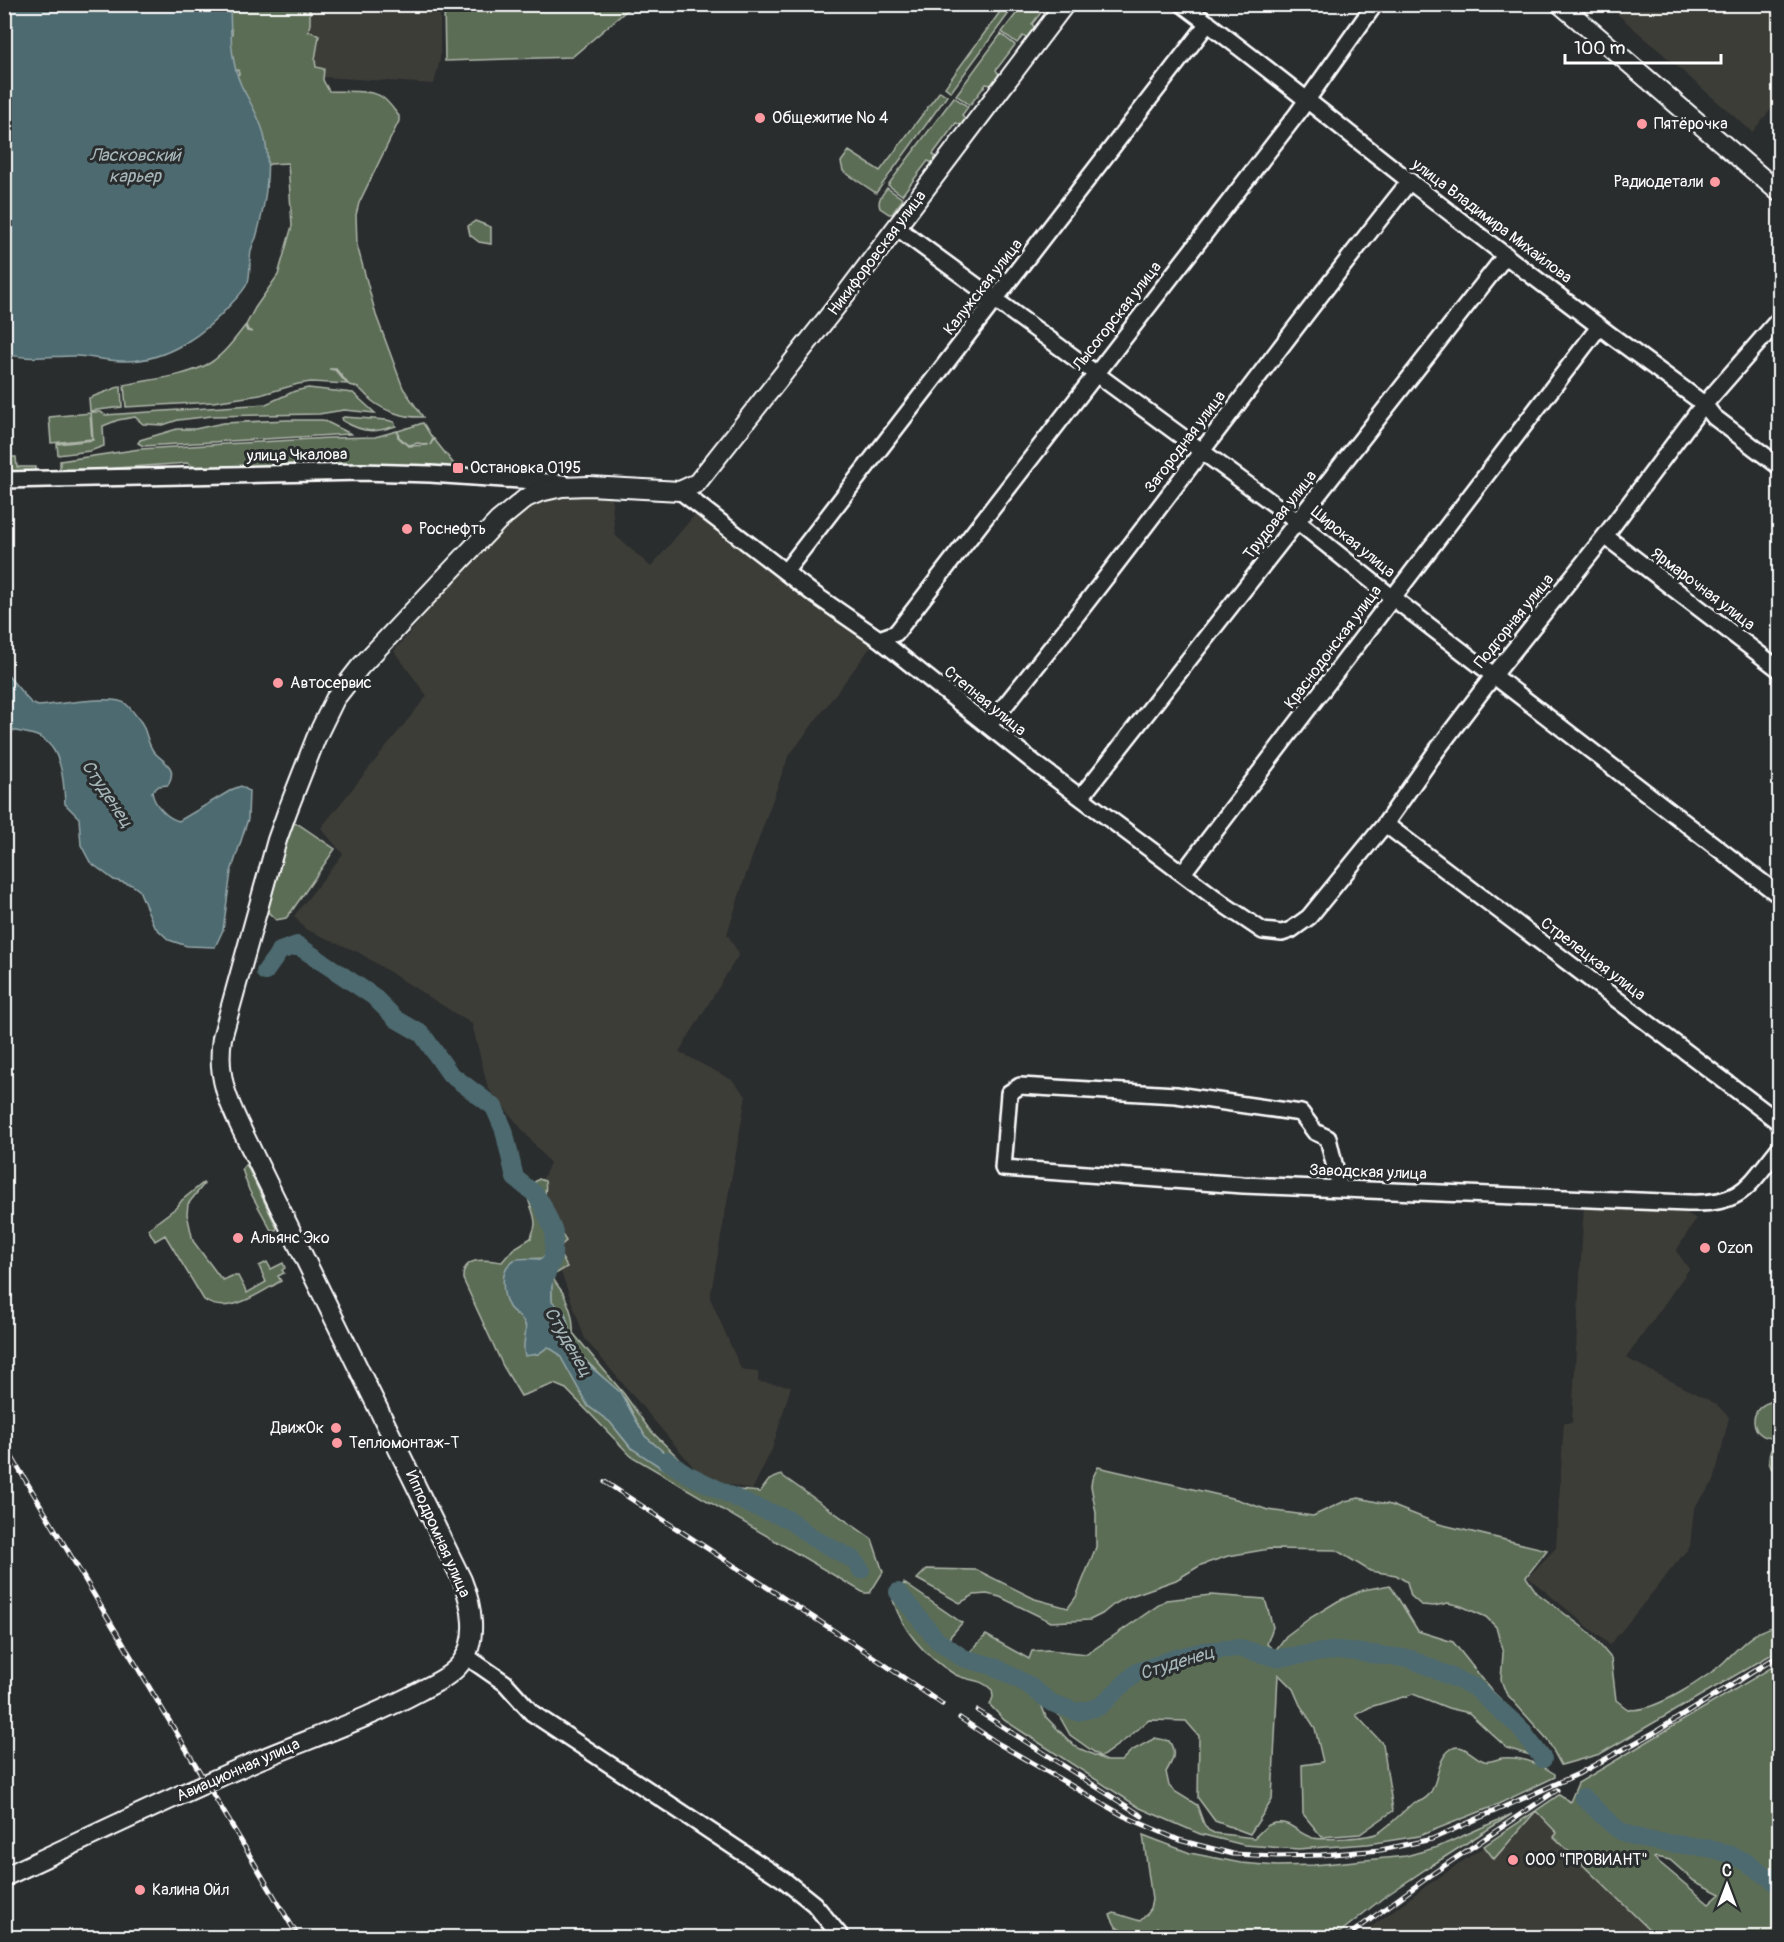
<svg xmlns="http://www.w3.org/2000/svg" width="1784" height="1942" viewBox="0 0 1784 1942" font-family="Pangolin,sans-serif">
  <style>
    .built { fill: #3d3d38 }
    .green { fill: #5c6d56; stroke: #aeb6aa; stroke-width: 1.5; fill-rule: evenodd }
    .water { fill: #4d6b70; stroke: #94a6a9; stroke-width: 1.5 }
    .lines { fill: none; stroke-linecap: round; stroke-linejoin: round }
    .river { stroke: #4d6b70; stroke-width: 18 }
    .minor-casing { stroke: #fff; stroke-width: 20 }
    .major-casing { stroke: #fff; stroke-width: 22 }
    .minor { stroke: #2a2d2e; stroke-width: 15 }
    .major { stroke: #2a2d2e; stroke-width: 18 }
    .rail-casing { stroke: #fff; stroke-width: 5 }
    .rail { stroke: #2a2d2e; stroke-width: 3; stroke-dasharray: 9; stroke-linecap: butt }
    .poi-dot { fill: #ff9aa2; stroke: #2a2d2e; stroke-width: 2 }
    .labels { text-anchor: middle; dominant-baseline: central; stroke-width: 6; stroke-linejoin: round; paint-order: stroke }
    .poi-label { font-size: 16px; fill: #fff; stroke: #2a2d2e; text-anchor: start }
    .street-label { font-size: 16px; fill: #fff; stroke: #2a2d2e }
    .water-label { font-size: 18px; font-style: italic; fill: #a6b5b8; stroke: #2a2d2e }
  </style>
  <rect width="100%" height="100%" fill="#2a2d2e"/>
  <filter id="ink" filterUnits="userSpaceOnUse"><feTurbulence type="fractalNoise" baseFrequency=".0167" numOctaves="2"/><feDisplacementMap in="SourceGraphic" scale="12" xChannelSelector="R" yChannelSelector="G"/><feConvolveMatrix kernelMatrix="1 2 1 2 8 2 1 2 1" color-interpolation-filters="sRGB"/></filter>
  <g filter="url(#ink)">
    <path class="built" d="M311,5H440V59L434,84L308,76Z
      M1607,5H1779V100L1752,132Z
      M611,494L615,535L651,567L697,512L873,644L788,757L745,877L727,934L739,954L679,1052L732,1080L746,1096L710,1298L741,1369L758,1372V1382L791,1386L772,1449L752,1490L702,1477L585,1339L560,1269L533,1201L550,1163L488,1088L472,1024L358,952L305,929L294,916L343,854L321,828L427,696L394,651L482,548L520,510L540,499L558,495Z
      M1584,1204L1680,1209L1696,1219L1676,1251L1689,1269L1626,1358L1716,1404L1729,1417L1714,1481L1694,1508L1690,1546L1610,1645L1528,1577L1556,1548L1564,1423H1572Z
      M1559,1795L1656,1860L1666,1869L1674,1937L1356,1938L1425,1887Z"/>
    <path class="green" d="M231,5H310V24L308,32L310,31L319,36L315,60L316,67L324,69L323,80L329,91C343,92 372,89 382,97C389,102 394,110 399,116V121L359,203L356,215L357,245L376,315L403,388L423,417C406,418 386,412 372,401C362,392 362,387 349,385L336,369H329L335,370L347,384L311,382L298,384L260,395L213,402L126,407L124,385C152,379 185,377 210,363C224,354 235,339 245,326L247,331L252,332L248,330L246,325L255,308L278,275L292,226L288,163L270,164L264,167L231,76L239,74L238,70L232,71L229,37L232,34V30L228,26V7Z
      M444,5V4L633,5L572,57L445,61Z
      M1005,5H1015L951,92L945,87Z
      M1023,5H1047L1032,24L1035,28L1031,37L1026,38L1023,36L1017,43L1002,32Z
      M1001,34L1015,45L996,70L1000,76L999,80L992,85L986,84L970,105L956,95Z
      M940,91L947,96L876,193L843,171L841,162L849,151L880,171Z
      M954,97L968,107L962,115L966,122L961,125L956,123L933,154L937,158V161L933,163L928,161L902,195L888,185Z
      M887,188L903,199L892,214H889L880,208C877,200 882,195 887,188Z
      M475,221L491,227V244L479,242L470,235L468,226Z
      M121,386L122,407L90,411L89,398Z
      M308,388L353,393L375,413L344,410L319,414L212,416L178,420L163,425L143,424L135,417L118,420L103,426L104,446L90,451L58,455L57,444L93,440L91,412H101L105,415L266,404L295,391Z
      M90,413L92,439L51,443L49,417Z
      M344,417L387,420L394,422L396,426C374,433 364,433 343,421L342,418Z
      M287,420H323L351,434L143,446L138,443L140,440L177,429H195L223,423Z
      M423,423L433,439L430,445L434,439L457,468L345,465L194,467L188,463L72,471L60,470V461L140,449L329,438L375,437L397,431L398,437L408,446L428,445L418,443L409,445L399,437L398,431Z
      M5,445V457H16L17,467H35V472H5Z
      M292,823L298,824L335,849L291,912L286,918L276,920L268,912L266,906Z
      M246,1164L277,1228L276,1230H271L249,1190L242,1169Z
      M539,1179L545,1181C547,1188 544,1194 545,1201C548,1216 558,1228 566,1241L557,1249L567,1267L552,1276C555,1283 559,1287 563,1293C570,1306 574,1319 573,1333L624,1394L649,1429L700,1479L739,1490L760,1492L769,1480L781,1475L872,1539L883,1572L870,1593H864L631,1456L566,1389L554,1384L521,1396L503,1366L463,1279C462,1255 487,1260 502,1262L513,1249L531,1238C532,1234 535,1228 535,1224C535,1205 516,1193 539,1179ZM553,1258L551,1276L552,1302L565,1314L575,1350L625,1399L645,1436L667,1455L682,1465L631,1448L610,1422L588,1406L559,1353L548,1347L538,1354L524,1336L526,1330L517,1259Z
      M203,1183L204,1184L188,1204L187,1214L193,1241L219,1276L223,1280L232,1276H238L247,1293L266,1282L259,1266L267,1262L271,1269L283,1263L285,1268L282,1270L284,1273L278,1276L281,1281C259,1293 228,1317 204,1300L165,1235L155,1241L148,1229L177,1207L182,1200Z
      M1770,1402L1779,1404V1437C1753,1444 1743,1410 1770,1402Z
      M1779,1442H1780L1779,1475C1765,1467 1766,1450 1779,1442Z
      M1098,1467L1236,1499L1268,1510L1313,1516L1345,1501L1359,1498L1391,1505L1439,1524L1547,1550L1526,1577L1537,1593L1589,1632L1611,1658L1616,1700C1619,1702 1624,1707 1628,1709C1651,1715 1710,1676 1726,1660C1742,1644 1756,1628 1779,1626V1650L1600,1754L1561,1765L1547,1739L1506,1693L1501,1680L1503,1653L1496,1627L1486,1617L1461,1606L1448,1603L1434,1606L1421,1605L1411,1596L1407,1582L1396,1575L1370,1571L1336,1550L1269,1549L1228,1556L1201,1565L1176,1580L1125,1598L1113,1605L1102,1614L1090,1620L1051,1622L1000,1597L987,1594L974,1595L960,1603L917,1579L927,1569L977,1570L1035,1599L1068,1608L1076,1597L1096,1547V1513L1091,1486L1092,1479Z
      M904,1583L962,1623L949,1638L969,1653L986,1635L1029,1659L1032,1651L1049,1650L1087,1654L1166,1600L1211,1595L1265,1599L1273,1627L1267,1644L1275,1651L1286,1636L1310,1618L1338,1601L1363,1590L1390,1585L1418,1631L1453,1642L1493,1692L1530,1728L1543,1759L1507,1748L1469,1713L1448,1708L1413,1694L1370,1707L1356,1715L1383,1744L1393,1811L1360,1834L1322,1837L1303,1814L1302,1765L1323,1762L1315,1728L1300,1705L1293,1689L1278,1674L1272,1800L1250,1834L1215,1821L1198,1798L1199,1736L1186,1721L1149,1720L1129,1737L1101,1757L1070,1735L1052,1703L1042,1696L1041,1704L1046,1717L1074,1746L1107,1761H1121L1131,1751L1155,1738L1169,1741C1177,1753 1173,1760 1166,1772L1169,1786L1174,1791L1197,1805L1204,1824L1208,1830L1214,1833L1254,1838C1259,1834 1265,1826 1271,1824C1291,1818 1296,1834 1313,1838C1325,1840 1368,1838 1378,1833C1390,1826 1402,1812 1413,1803C1443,1799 1431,1763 1451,1749C1463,1741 1473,1758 1484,1761C1490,1763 1496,1759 1502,1758C1521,1756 1540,1764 1555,1774V1777L1492,1807L1419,1836L1368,1844L1298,1849L1244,1845L1200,1834L1140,1808L1004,1720L990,1705L993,1697L992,1690C979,1677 968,1682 954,1674C927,1657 903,1632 893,1600Z
      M1779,1663L1780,1832L1777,1836V1842L1780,1844L1779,1937H1657L1554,1837L1557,1833L1536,1811L1494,1859L1484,1846L1559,1795L1570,1802L1578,1783ZM1656,1857L1670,1860L1694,1881L1720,1894L1709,1904L1654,1858Z
      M1512,1814L1426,1869L1383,1898L1334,1937H1165L1157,1927L1143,1937H1132L1128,1932L1116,1927L1110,1915L1114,1913L1140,1921L1149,1912L1152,1900L1143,1835L1190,1853L1241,1863L1277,1866L1314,1865L1406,1856L1438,1847Z"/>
    <path class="water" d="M4,5H230C231,32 230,60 241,85C249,101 260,117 264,135C272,167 265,206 256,238C254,242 252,246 251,251C249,261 251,272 248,282C244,291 237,298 231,304C205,334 167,361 126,361C109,361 93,357 76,356C58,355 19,362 5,352Z
      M4,671L31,703L38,706C55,705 114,694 126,704C131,708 137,717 141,722C147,731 147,744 154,752C165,764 178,766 168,785L159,786L152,792C154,805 167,818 179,821L233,789L241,786L249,791L248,819L231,872L223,930L215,947L187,946L169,940L154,926L139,890L132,885L114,880L90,862L81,845L79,818L65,804C64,782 62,745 37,736C27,732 15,732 5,728Z
      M546,1254H551C554,1261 551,1291 552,1301L565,1314L575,1350L591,1367L620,1392L645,1436L667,1455L683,1465L687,1474H679L660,1467L631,1448L610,1422L588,1406L559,1354L548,1347L538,1354L525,1356C521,1345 528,1332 525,1324C522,1317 513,1313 509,1307C502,1295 499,1268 514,1260C521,1257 533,1259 541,1259Z"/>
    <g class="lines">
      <path class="river" d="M265,972L280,951L297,945L373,996L396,1019L422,1034L450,1074L494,1107L504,1130L515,1178L535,1194L542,1204L554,1232L553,1258L544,1280
        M666,1460L687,1474L748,1504L788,1519L813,1538L854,1560L861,1570
        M898,1592L937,1640L963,1658L993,1666L1027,1684L1052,1703L1077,1712L1099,1707L1137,1672L1175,1658L1204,1651L1239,1648L1277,1658L1339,1650L1411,1659L1474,1687L1518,1726L1543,1759
        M1583,1797C1594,1806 1609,1825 1621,1831C1645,1844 1680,1843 1707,1848C1736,1853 1757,1868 1780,1886"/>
      <defs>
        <path id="minor" d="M1182,4C1259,61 1333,121 1408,180C1505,256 1604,331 1704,404L1714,417L1780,467
          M896,227L1297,521L1393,598L1780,896
          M4,480L362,472L430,474L563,483
          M680,491L811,592L879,639L1036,764L1226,906L1263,931L1282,933L1291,930L1309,917L1385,824L1437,750L1494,675L1605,536L1697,413L1780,318
          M1605,536L1780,670
          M785,572L1208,23
          M879,639L896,633L1297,114L1375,4
          M989,725C1134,548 1266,360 1410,181
          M1081,797L1506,255
          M1385,824L1780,1123
          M1183,873L1599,327
          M1340,1189L1328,1138L1315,1132L1301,1113L1176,1095L1020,1086L1009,1093L1003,1168L1243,1185L1688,1203C1743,1205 1748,1186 1780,1147
          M466,1656L505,1683L532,1713L784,1880L814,1904L842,1938"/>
        <path id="major" d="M1560,4L1780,193
          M4,1877C90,1837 174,1796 261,1759C314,1737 370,1718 420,1691C435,1683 451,1676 461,1663C479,1640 472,1605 462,1580L253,1153C234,1113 215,1083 222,1038L277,840L287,812L316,738L335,699L360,667L498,521L526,498L540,492L562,487L589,486L680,491L697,483L839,303L1065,4"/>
      </defs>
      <use href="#minor" class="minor-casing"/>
      <use href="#major" class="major-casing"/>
      <use href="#minor" class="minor"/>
      <use href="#major" class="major"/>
      <defs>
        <path id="rail" d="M4,1444L299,1938
          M605,1482L859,1647L942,1704
          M978,1711L1142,1816
          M960,1718L999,1744L1124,1816L1179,1840L1233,1854L1277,1856L1321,1855L1381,1850L1432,1839L1578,1774L1657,1731L1780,1655
          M1345,1938L1435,1872L1557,1790"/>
      </defs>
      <use href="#rail" class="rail-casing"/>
      <use href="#rail" class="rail"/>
    </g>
  </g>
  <g class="poi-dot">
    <circle cx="760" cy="118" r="6"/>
    <circle cx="1642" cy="124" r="6"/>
    <circle cx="1715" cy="182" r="6"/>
    <rect x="452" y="462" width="12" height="12" rx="3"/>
    <circle cx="407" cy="529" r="6"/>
    <circle cx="278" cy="683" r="6"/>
    <circle cx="238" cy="1238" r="6"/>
    <circle cx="1705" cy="1248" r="6"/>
    <circle cx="336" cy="1428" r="6"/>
    <circle cx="337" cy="1443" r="6"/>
    <circle cx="1513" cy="1860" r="6"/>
    <circle cx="140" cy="1890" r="6"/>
  </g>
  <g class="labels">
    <g class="poi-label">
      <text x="772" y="118">Общежитие № 4</text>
      <text x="1654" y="124">Пятёрочка</text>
      <text x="1703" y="182" text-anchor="end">Радиодетали</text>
      <text x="470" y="468">Остановка 0195</text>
      <text x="419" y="529">Роснефть</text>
      <text x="290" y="683">Автосервис</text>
      <text x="250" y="1238">Альянс Эко</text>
      <text x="1717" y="1248">Ozon</text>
      <text x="324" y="1428" text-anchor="end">ДвижОк</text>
      <text x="349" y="1443">Тепломонтаж-Т</text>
      <text x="1525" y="1860">ООО "ПРОВИАНТ"</text>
      <text x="152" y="1890">Калина Ойл</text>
    </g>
    <g class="street-label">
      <text transform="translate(1492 221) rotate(37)">улица Владимира Михайлова</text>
      <text transform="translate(877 253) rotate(-53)">Никифоровская улица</text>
      <text transform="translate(983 287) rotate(-52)">Калужская улица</text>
      <text transform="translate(1117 316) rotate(-52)">Лысогорская улица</text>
      <text transform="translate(1185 442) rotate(-53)">Загородная улица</text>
      <text transform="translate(297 455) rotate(-1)">улица Чкалова</text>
      <text transform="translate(1280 515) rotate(-52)">Трудовая улица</text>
      <text transform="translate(1353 542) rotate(39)">Широкая улица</text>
      <text transform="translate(1703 589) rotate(37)">Ярмарочная улица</text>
      <text transform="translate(1514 621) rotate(-51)">Подгорная улица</text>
      <text transform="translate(1333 647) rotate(-53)">Краснодонская улица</text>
      <text transform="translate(985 701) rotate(39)">Степная улица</text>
      <text transform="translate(1593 959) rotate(37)">Стрелецкая улица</text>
      <text transform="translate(1368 1172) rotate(2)">Заводская улица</text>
      <text transform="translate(438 1534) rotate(66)">Ипподромная улица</text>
      <text transform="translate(238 1770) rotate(-24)">Авиационная улица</text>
    </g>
    <g class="water-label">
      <text x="135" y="155">Ласковский<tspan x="135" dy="21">карьер</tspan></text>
      <text transform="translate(107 794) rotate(56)">Студенец</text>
      <text transform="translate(568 1342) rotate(60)">Студенец</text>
      <text transform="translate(1177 1663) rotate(-17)">Студенец</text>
    </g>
  </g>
  <rect width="1784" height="1942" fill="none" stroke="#2a2d2e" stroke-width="24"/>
  <rect x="12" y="12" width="1760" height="1918" fill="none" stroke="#fff" stroke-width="2" filter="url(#ink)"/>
  <g transform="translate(1727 1885)" stroke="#2a2d2e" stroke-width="4.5" paint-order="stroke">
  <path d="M0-4.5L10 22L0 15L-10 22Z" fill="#ffffff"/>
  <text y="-9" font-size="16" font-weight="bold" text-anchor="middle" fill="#ffffff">С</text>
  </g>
  <path d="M1565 54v9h156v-9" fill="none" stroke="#ffffff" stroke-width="3"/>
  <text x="1574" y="54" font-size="18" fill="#ffffff" stroke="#2a2d2e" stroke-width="4.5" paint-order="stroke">100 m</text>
</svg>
